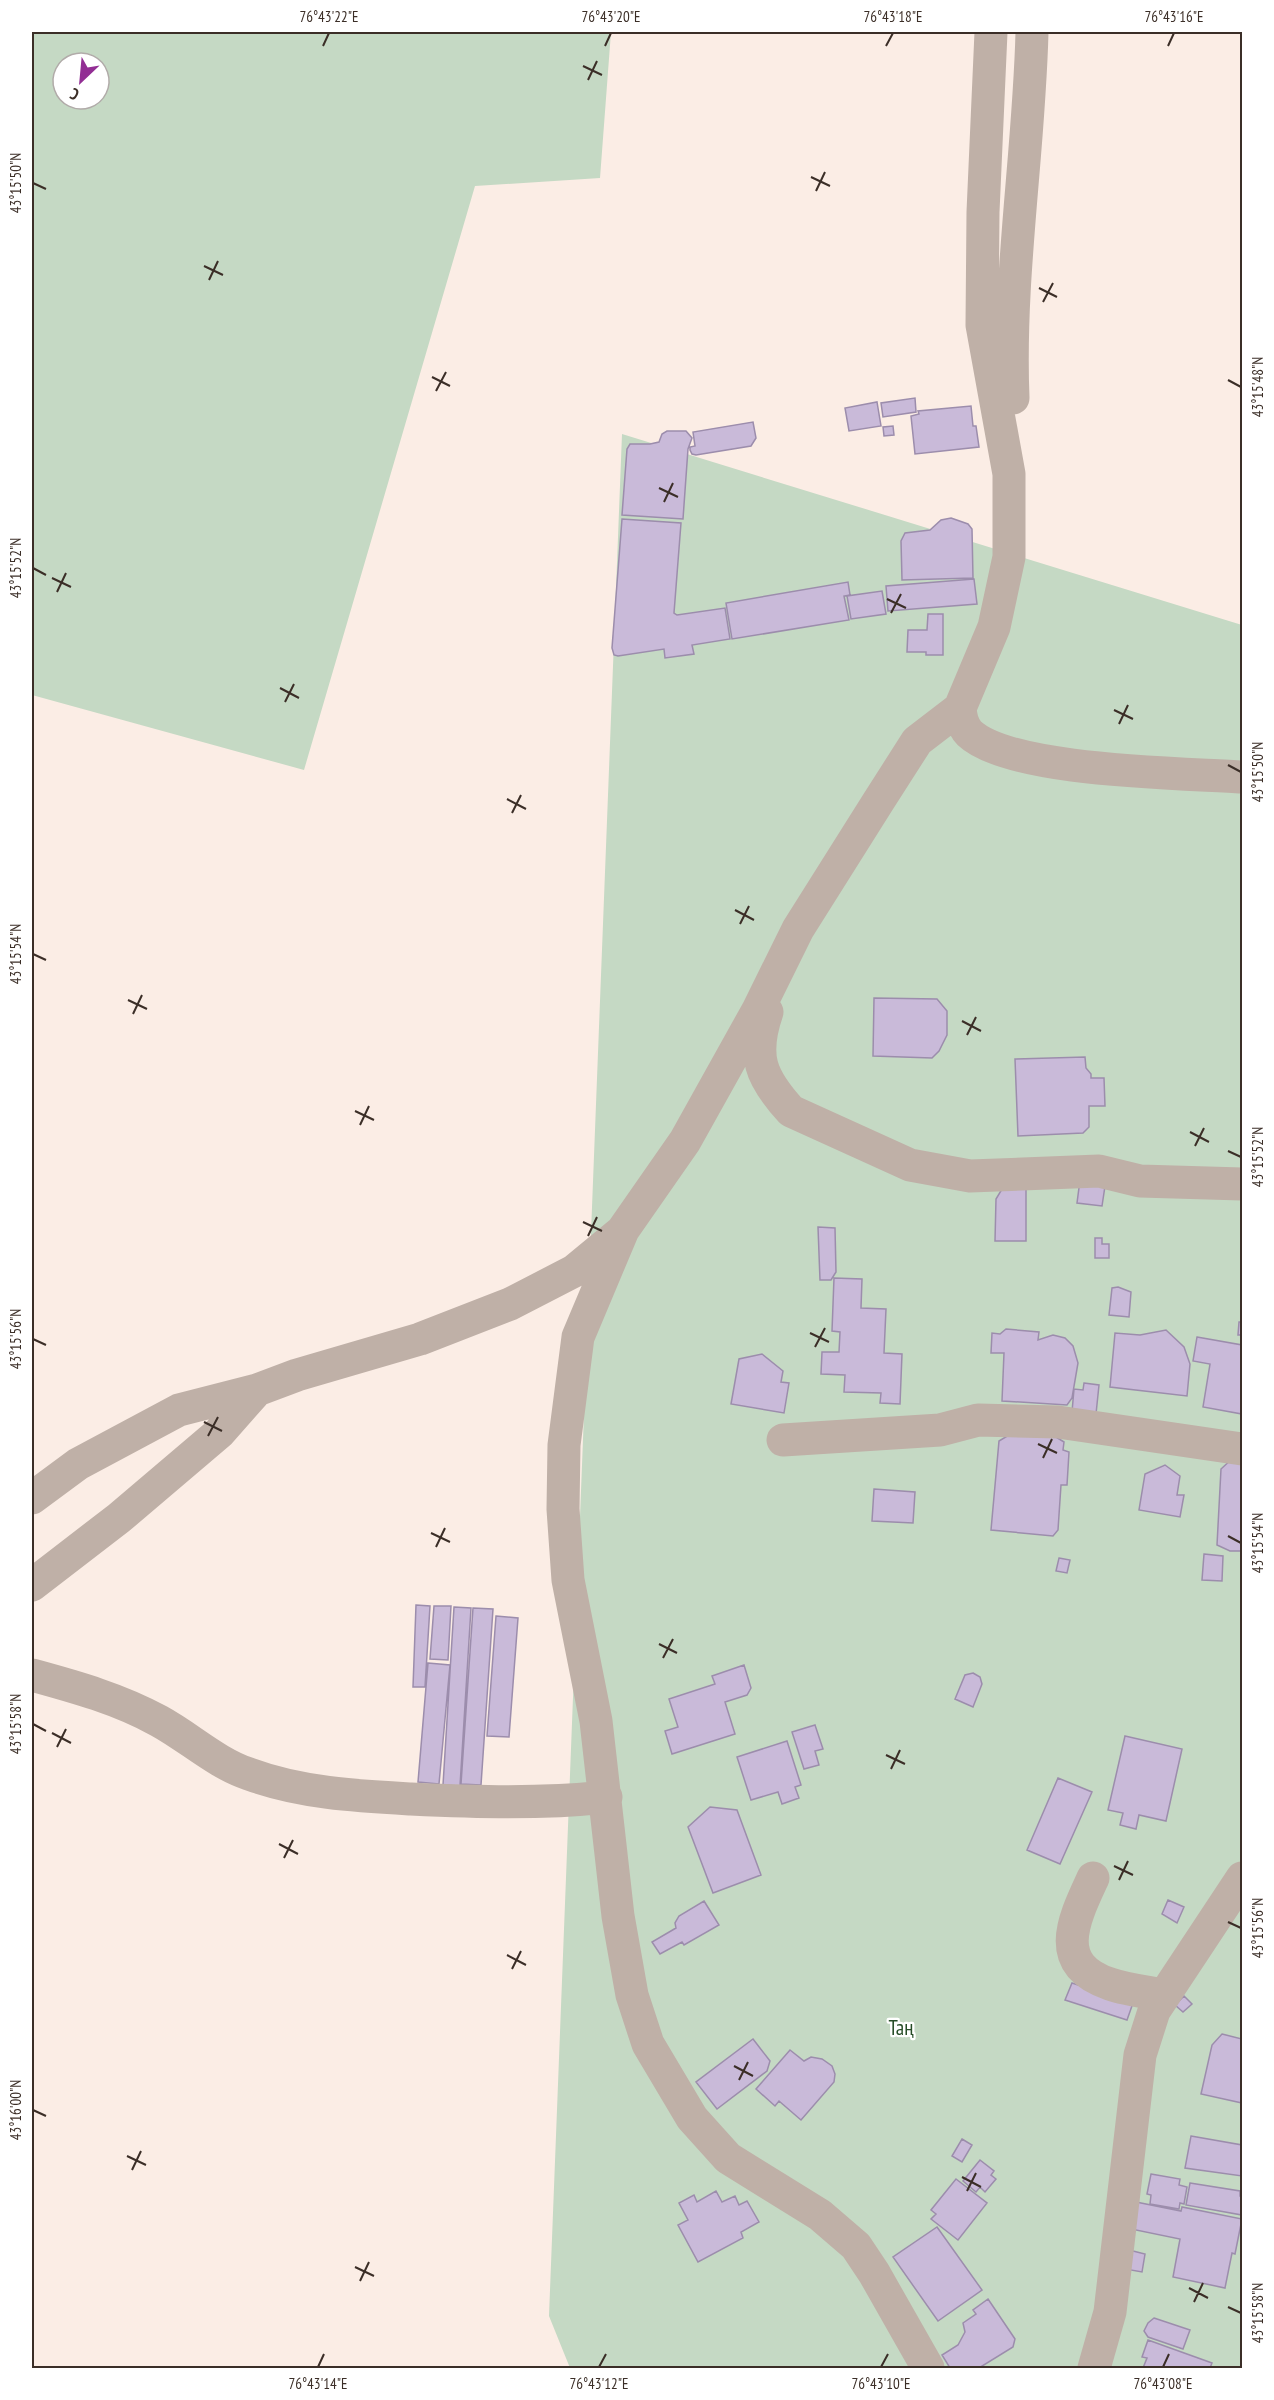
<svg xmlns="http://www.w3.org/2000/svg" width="1274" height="2400" viewBox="0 0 1274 2400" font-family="'PT Sans Narrow',sans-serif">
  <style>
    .green { fill: #c5d9c4; fill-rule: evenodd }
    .building { fill: #c9bad9; stroke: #9c8dac; stroke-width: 1.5 }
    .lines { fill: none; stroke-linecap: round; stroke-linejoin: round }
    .minor { stroke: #bfb0a7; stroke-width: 33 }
    .ticks { fill: none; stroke: #3b2e27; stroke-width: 2 }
    .labels { text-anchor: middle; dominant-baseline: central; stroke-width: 4.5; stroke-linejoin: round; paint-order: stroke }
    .park-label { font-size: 21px; fill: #264d27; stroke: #fff }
    .neatline { fill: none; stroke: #3b2e27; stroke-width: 2 }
    .ticks-label { font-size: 15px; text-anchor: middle; fill: #3b2e27 }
  </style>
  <rect width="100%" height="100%" fill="#fbede5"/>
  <path class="green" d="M32,32H611L600,178L475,186L304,770L32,695ZM63,63H99V99H63Z
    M622,434L1242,625V2368H570L549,2316Z"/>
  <path class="building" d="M915,398L916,412L883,417L881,403Z
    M877,402L881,426L849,431L845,408Z
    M971,406L973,426H976L979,447L915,454L911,416L919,414L918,411Z
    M753,422L756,438L751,446L696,455L692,454L690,450V447L695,446L693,432Z
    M893,426L894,435L884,436L883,427Z
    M667,431H686L692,438L688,449L683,519L622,515L627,449L630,444H650L659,442L662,434Z
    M951,518L968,524L972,529L973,578L902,580L901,541L905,533L930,530L941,520Z
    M622,519L681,523L674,613L677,615L725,608L730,639L692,645L694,654L665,658L664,649L618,656L614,655L612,648Z
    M974,579L977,604L888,611L886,586Z
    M848,582L850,595L844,596L849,620L732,639L726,603Z
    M882,591L886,614L851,619L847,596Z
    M928,614H943V655H926V652H907L908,630H927Z
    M874,998L937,999L947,1011V1035L939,1051L932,1058L873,1056Z
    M1085,1057L1086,1068L1091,1074V1078H1104L1105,1106H1089V1127L1083,1133L1018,1136L1015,1059Z
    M1080,1180L1105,1186L1102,1206L1077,1203Z
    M1002,1189H1026V1241H995L996,1199Z
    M818,1227L835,1228L836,1272L831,1280H820Z
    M1095,1238H1102V1244H1109V1258H1095Z
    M834,1278L862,1279L861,1308L886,1309L884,1353L902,1354L900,1404L880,1403L881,1393L844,1392L845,1375L821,1374L822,1352H839L840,1332L832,1331Z
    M1118,1287L1131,1292L1129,1317L1109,1315L1112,1288Z
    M1239,1322H1242V1335H1238Z
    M1006,1329L1039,1332L1038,1340L1053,1335L1065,1338L1073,1346L1078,1363L1072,1398L1067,1405L1002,1401L1004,1353H991L992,1333L1000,1334Z
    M1166,1330L1184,1347L1190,1364L1187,1396L1110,1387L1115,1333L1140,1335Z
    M1197,1337L1242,1345V1414L1203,1407L1210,1364L1193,1361Z
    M762,1354L783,1371L781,1382L789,1383L784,1413L731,1404L739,1359Z
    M1084,1383L1099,1385L1096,1414L1072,1412L1074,1389L1083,1390Z
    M1024,1426L1048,1432L1064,1442L1063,1450L1069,1452L1067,1485H1061L1058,1530L1053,1536L991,1530L999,1441Z
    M1234,1457L1242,1459V1551H1230L1217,1545L1221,1469Z
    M1165,1465L1180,1476L1177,1495H1184L1180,1517L1139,1510L1145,1474Z
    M874,1489L915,1492L913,1523L872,1521Z
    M1204,1554L1223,1556L1222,1581L1202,1580Z
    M1059,1558L1070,1560L1067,1573L1056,1571Z
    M416,1605L430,1606L425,1687H413Z
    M434,1606H451L448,1660L430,1659Z
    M454,1607L471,1608L460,1786L443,1785Z
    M473,1608L493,1609L481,1785L461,1784Z
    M496,1616L518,1618L509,1737L487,1736Z
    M428,1663L450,1665L439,1784L418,1782Z
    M744,1665L751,1688L747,1695L725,1702L735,1734L672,1754L665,1731L678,1727L669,1699L715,1684L712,1676Z
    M973,1673L980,1677L982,1684L973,1707L955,1699L965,1675Z
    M815,1725L823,1749L815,1751L819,1765L804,1769L792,1732Z
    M1125,1736L1182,1749L1166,1821L1139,1815L1136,1829L1120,1825L1123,1813L1108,1810Z
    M787,1741L801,1785L795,1787L799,1798L782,1804L778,1792L751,1800L737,1757Z
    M1058,1778L1092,1792L1060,1864L1027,1850Z
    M710,1807L737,1810L761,1875L713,1893L688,1827Z
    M1168,1900L1184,1907L1177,1923L1162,1914Z
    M704,1901L719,1925L684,1945L682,1942L660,1954L652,1942L676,1928L675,1923L679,1916Z
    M1072,1983L1133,2003L1127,2020L1065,2000Z
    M1184,1996L1192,2004L1183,2012L1175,2005Z
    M1222,2034L1242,2039V2103L1201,2094L1212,2045Z
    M753,2039L770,2061L767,2071L717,2109L696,2082Z
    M790,2050L804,2061L811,2057L822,2059L832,2066L835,2074L834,2082L801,2120L779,2101L775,2106L756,2089Z
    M1191,2136L1242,2145V2176L1185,2168Z
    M962,2139L972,2145L962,2162L952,2156Z
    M980,2160L994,2171L991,2175L996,2179L985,2192L980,2187L976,2192L963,2181Z
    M1151,2174L1180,2179L1179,2185L1187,2187L1184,2204L1180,2203L1179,2209L1150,2204L1151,2195L1147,2194Z
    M956,2179L987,2203L958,2240L931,2219L936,2214L931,2210Z
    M1190,2183L1240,2191V2196H1242V2215L1186,2205Z
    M716,2191L722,2202L735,2196L739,2205L747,2201L759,2222L741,2232L743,2238L698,2262L678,2225L688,2220L679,2203L694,2195L697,2202Z
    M1136,2202L1181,2211L1182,2207L1242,2219L1235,2254L1232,2253L1225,2288L1173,2277L1180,2239L1131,2229Z
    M937,2227L982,2290L938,2321L893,2257Z
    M1129,2250L1145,2254L1142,2272L1125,2269Z
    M988,2299L1015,2339L1013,2347L979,2368H950L942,2355L958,2345L965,2332L963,2323L976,2314L973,2310Z
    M1154,2318L1190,2330L1183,2349L1148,2337L1144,2331L1148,2323Z
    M1148,2340L1212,2363L1210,2368H1143L1147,2358L1142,2357Z"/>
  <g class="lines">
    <path class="minor" d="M1013,398C1008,276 1029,154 1032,32
      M960,708C961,717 962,725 969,733C1010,772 1183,773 1242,777
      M767,1012C752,1056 760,1077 791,1111L910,1165L970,1176L1099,1171L1140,1181L1242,1184
      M783,1440L940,1430L978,1420L1058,1422L1242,1449
      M32,1498L78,1464L179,1410L257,1390L297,1375L420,1339L510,1304L574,1271L620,1233
      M32,1585L119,1518L219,1433L257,1390
      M32,1675C76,1687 119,1699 159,1721C190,1738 216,1763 249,1774C300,1793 357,1796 411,1799C476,1802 541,1804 606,1797
      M1093,1878C1074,1919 1051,1964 1110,1984C1127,1990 1147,1992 1164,1995
      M928,2368L874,2273L856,2246L820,2215L728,2158L692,2118L648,2044L632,1995L618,1916L596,1721L568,1580L563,1509L564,1445L578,1337L623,1230L685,1141L758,1010L798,929L878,802L917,741L960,708L994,627L1009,557V474L982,325L983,212L991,32
      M1094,2368L1110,2312L1140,2055L1154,2011L1242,1878"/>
  </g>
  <path class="ticks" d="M323,46L329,33M605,46L611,33M886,46L893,33M1168,46L1174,33M583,66L602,75M588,80L597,61M811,177L830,186M33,183L46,189M816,191L825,172M204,266L223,275M209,280L218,261M1039,288L1057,297M1043,302L1053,283M432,377L450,386M1228,380L1241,387M436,391L446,372M659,488L678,497M664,502L673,483M33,568L46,575M52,578L71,587M57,592L66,573M887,599L906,608M891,613L901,594M280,688L299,698M285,702L294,684M1114,710L1133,719M1119,724L1128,705M1228,765L1241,772M507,799L526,809M512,813L521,795M735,910L754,920M740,924L749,906M33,954L46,960M128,1000L147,1009M133,1014L142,995M962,1021L981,1031M967,1035L976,1017M355,1111L374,1120M360,1125L369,1106M1190,1132L1209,1142M1195,1146L1204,1128M1228,1151L1241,1157M583,1222L602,1231M588,1236L597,1217M810,1333L829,1342M33,1339L46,1345M815,1347L825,1328M204,1422L222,1431M208,1436L218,1417M1038,1444L1057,1453M1043,1458L1052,1439M431,1533L450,1542M1228,1536L1241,1543M436,1547L445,1528M659,1644L677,1653M663,1658L673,1639M33,1724L46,1731M52,1733L71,1743M57,1747L66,1729M886,1755L905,1764M891,1769L900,1750M279,1844L298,1854M284,1858L293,1840M1114,1866L1133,1875M1119,1880L1128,1861M1228,1922L1241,1928M507,1955L526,1965M512,1969L521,1951M734,2066L753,2076M739,2080L748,2062M33,2110L46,2116M127,2156L146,2165M132,2170L141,2151M962,2177L981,2187M967,2191L976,2173M355,2267L374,2276M360,2281L369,2262M1189,2288L1208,2298M1194,2302L1203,2283M1228,2307L1241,2313M318,2367L324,2354M599,2367L606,2354M881,2367L888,2354M1163,2367L1169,2354"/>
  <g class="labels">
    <g class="park-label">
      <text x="901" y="2027">Таң</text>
    </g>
  </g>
  <rect width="1274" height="2400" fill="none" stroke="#ffffff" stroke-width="66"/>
  <g transform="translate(81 81) rotate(206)"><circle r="28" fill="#ffffff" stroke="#b1aba9" stroke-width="1.5"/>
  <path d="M0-4.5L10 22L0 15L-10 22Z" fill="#922e94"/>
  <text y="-9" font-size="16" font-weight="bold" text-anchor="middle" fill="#3b2e27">С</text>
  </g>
  <rect x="33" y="33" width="1208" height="2334" class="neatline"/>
  <g class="ticks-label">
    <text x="329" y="22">76°43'22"E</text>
    <text x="611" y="22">76°43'20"E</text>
    <text x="893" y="22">76°43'18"E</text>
    <text x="1174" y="22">76°43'16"E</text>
    <text transform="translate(16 183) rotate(-90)" y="5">43°15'50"N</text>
    <text transform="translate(1258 387) rotate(-90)" y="5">43°15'48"N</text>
    <text transform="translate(16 568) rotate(-90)" y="5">43°15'52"N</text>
    <text transform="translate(1258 772) rotate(-90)" y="5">43°15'50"N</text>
    <text transform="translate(16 954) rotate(-90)" y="5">43°15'54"N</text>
    <text transform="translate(1258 1157) rotate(-90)" y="5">43°15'52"N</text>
    <text transform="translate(16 1339) rotate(-90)" y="5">43°15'56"N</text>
    <text transform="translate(1258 1543) rotate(-90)" y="5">43°15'54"N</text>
    <text transform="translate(16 1724) rotate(-90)" y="5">43°15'58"N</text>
    <text transform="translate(1258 1928) rotate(-90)" y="5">43°15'56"N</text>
    <text transform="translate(16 2110) rotate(-90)" y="5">43°16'00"N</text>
    <text transform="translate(1258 2313) rotate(-90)" y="5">43°15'58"N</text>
    <text x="318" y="2389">76°43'14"E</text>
    <text x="599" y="2389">76°43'12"E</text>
    <text x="881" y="2389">76°43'10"E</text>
    <text x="1163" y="2389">76°43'08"E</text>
  </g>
</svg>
